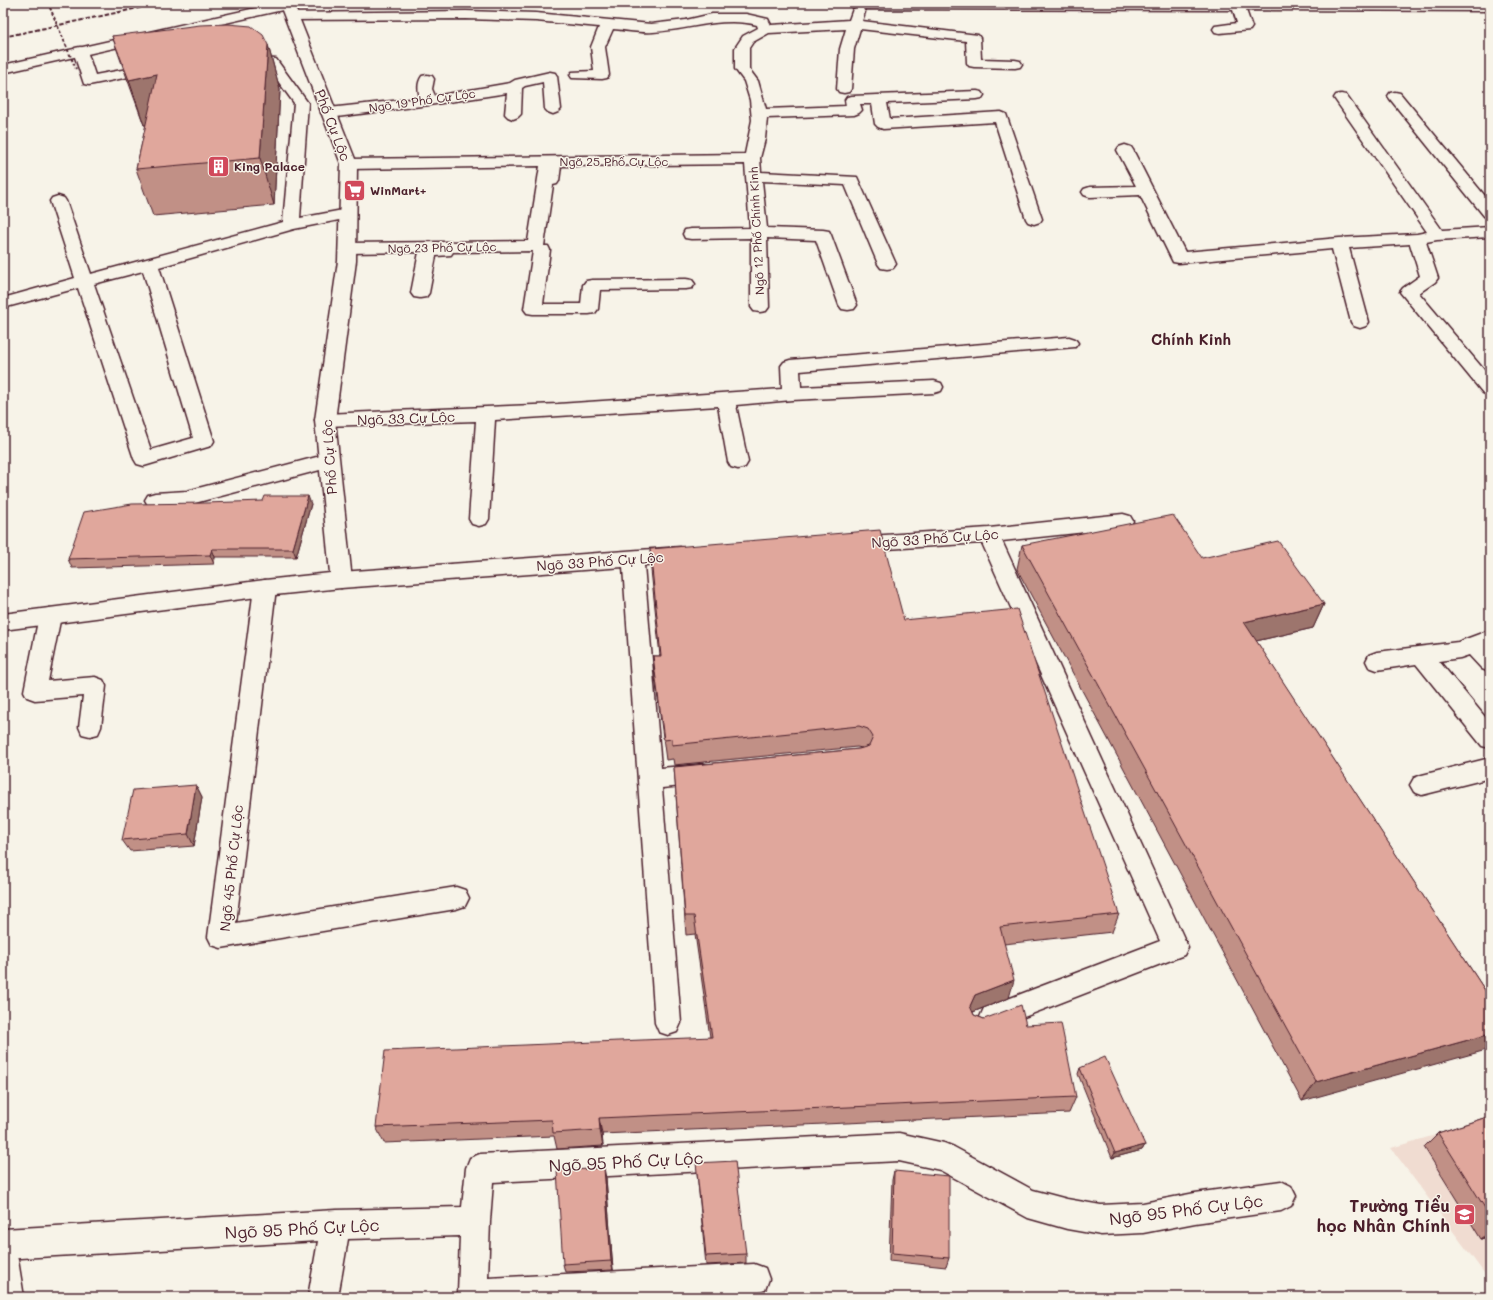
<svg xmlns="http://www.w3.org/2000/svg" width="1493" height="1300" viewBox="0 0 1493 1300" font-family="Mali,sans-serif">
  <style>
    .built { fill: #f0dcd1 }
    .lines { fill: none; stroke-linecap: round; stroke-linejoin: round }
    .lane-casing { stroke: #4a1f2b; stroke-width: 3 }
    .street-casing { stroke: #4a1f2b; stroke-width: 3 }
    .primary-casing { stroke: #4a1f2b; stroke-width: 3 }
    .lane { fill: #f7f3e8; fill-rule: evenodd }
    .street { fill: #f7f3e8; fill-rule: evenodd }
    .primary { fill: #f7f3e8; fill-rule: evenodd }
    .rail { stroke: #4a1f2b; stroke-width: 2; stroke-dasharray: 4.5 2; stroke-linecap: butt }
    .path-bridge { stroke: #4a1f2b; stroke-width: 2; stroke-dasharray: 3 2; stroke-linecap: butt }
    .wall { fill: #c19086; stroke: #4a1f2b }
    .shaded-wall { fill: #9d756d; stroke: #4a1f2b }
    .building { fill: #e0a79c; stroke: #4a1f2b }
    .labels { text-anchor: middle; dominant-baseline: central; stroke-width: 3; stroke-linejoin: round; paint-order: stroke }
    .far-street-label { font-size: 12px; fill: #4a1f2b; stroke: #f7f3e8 }
    .far-poi-label { font-size: 12px; font-weight: bold; fill: #4a1f2b; stroke: #f7f3e8; text-anchor: start }
    .street-label { font-size: 14px; fill: #4a1f2b; stroke: #f7f3e8 }
    .neighbourhood-label { font-size: 15px; font-weight: bold; fill: #4a1f2b; stroke: #f7f3e8 }
    .near-street-label { font-size: 17px; fill: #4a1f2b; stroke: #f7f3e8 }
    .near-poi-label { font-size: 17px; font-weight: bold; fill: #4a1f2b; stroke: #f7f3e8; text-anchor: end }
  </style>
  <rect width="100%" height="100%" fill="#f7f3e8"/>
  <filter id="ink" filterUnits="userSpaceOnUse"><feTurbulence type="fractalNoise" baseFrequency=".025" numOctaves="2"/><feDisplacementMap in="SourceGraphic" scale="8" xChannelSelector="R" yChannelSelector="G"/><feConvolveMatrix kernelMatrix="1 2 1 2 8 2 1 2 1" color-interpolation-filters="sRGB"/></filter>
  <g filter="url(#ink)">
    <path class="built" d="M1490,1119V1281L1391,1148Z"/>
    <g class="lines">
      <defs>
        <path id="lane" d="M855,3H1490V11L1246,10L1252,27L1250,30L1220,33L1215,32L1213,29L1215,26L1237,23L1233,10L863,9L865,12L862,21L978,35L980,38L981,59L1015,60L1020,61L1022,64L1020,67L1015,68L974,67L969,66L967,63L966,41L860,29L854,49L851,89L849,92L844,93L839,92L837,89L840,49L846,29L769,33L753,42L749,48V69L758,81L766,109L846,106L845,100L847,97L852,96L977,91L982,92L984,95L982,98L977,99L887,103L890,119L1001,112L1006,114L1042,219L1040,222L1034,224L1028,222L1026,219L995,122L883,129L878,127L875,124L872,104H860L862,110L859,113L854,115L767,118L765,139L760,158L761,172L857,177L896,264L893,268L887,269L881,268L878,264L845,185L762,181L767,228L823,230L829,231L831,235L857,305L854,309L848,310L842,309L839,305L816,240L767,238L769,307L766,311L760,312L754,311L751,307V238L691,239L685,238L683,234L685,230L691,229L750,228L745,164L561,166L559,181L557,184L553,185L544,246H548L550,250L543,304H581L583,285L586,281L592,280L686,279L692,280L695,284L692,288L686,289L600,290L598,309L595,313L589,314H533L527,313L524,309L533,251L453,252L451,255L436,256L429,293L426,297L420,298L414,297L411,293L419,252L347,253L341,252L339,248L341,244L347,243L528,241L540,166L349,169L343,167L341,164L343,161L349,159L745,154L752,120L750,100L744,81L735,69V48L743,36L758,28L757,25C722,16 688,30 653,32C640,33 626,30 613,29L605,47L609,75L607,78L602,79L572,78L570,75L572,72L594,71L591,47L599,27L536,21L466,19L292,20L287,19L285,16L287,13L466,11L536,13L651,24L686,20L712,14H746L768,19L771,25L849,20L853,9L856,8L853,5Z
          M80,47L85,48L87,51L95,75L154,64L159,65L161,68L159,71L89,85L84,84L73,51L75,48Z
          M245,57L276,59L308,103L300,218L348,209L354,211L356,214L354,217L294,229L159,267L214,441L211,446L144,466L137,464L134,459L78,288L3,308V298L75,278L50,201L52,198L58,196L64,198L66,201L91,274L283,222L294,103L267,66L240,64L238,61L240,58ZM143,271L193,438L151,450L94,284Z
          M550,72L555,73L557,76L561,109L558,112L553,114L548,112L545,109L543,82L525,86L522,88L521,114L518,117L513,119L508,117L505,114L507,93L429,105L329,118L324,116L321,113L324,110L329,108L420,98C418,90 417,83 422,76L427,75L432,76L434,79L432,89L435,96L510,83L515,80Z
          M1395,92L1400,93L1490,202V218L1484,216L1390,99L1388,96L1390,93Z
          M1341,94L1346,95L1442,230L1490,227V237L1437,240L1426,242L1438,278L1435,282L1419,293L1490,377V395L1483,393L1400,292L1403,288L1420,276L1410,244L1349,248L1369,322L1366,326L1360,328L1354,326L1351,322L1332,249L1179,263L1173,262L1171,258L1140,195L1090,197L1084,195L1082,192L1084,189L1090,187L1136,186L1117,150L1119,147L1125,145L1131,147L1133,150L1185,252L1339,238L1417,234L1427,232L1334,98L1336,95Z
          M1069,337L1075,339L1078,343L1075,347L800,371L801,387L934,381L941,383L943,387L941,391L934,393L792,400L736,405L748,462L745,467L738,469L731,467L728,462L718,406L495,420L489,519L486,524L479,526L472,524L469,519L476,421L325,426L318,424L315,420L318,416L325,414L558,404L782,389L781,366L784,362L790,360Z
          M328,454L335,456L338,461L335,466L187,505L155,507L148,505L145,500L148,495L155,493L187,491Z
          M1123,514L1130,516L1133,521L1130,526L1123,528L1002,541L1188,947L1184,955L993,1029L984,1026L980,1017L984,1008L1160,941L982,543L855,551L848,549L845,544L848,539L855,537L989,528Z
          M680,547L687,550L690,555L687,560L680,563L644,565L661,768L704,764L712,767L716,774L712,781L704,784L662,788L681,1023L677,1032L668,1035L659,1032L655,1023L623,567L341,588L334,585L330,580L334,575L341,572Z
          M265,580L272,582L276,588L236,923L456,887L465,890L469,898L465,906L456,909L221,948L212,945L208,937L254,588L258,582Z
          M50,608L58,610L61,616L48,681L95,677L103,680L106,686L101,727L98,734L90,736L82,734L79,727L83,696L35,700L27,697L24,691L39,616L42,610Z
          M1490,630L1489,647L1490,672L1482,669L1469,655L1460,658L1439,661L1490,723V748L1482,746L1416,664L1377,670L1369,667L1366,661L1369,655L1377,652L1458,642Z
          M1490,758V778L1422,795L1414,792L1410,785L1414,778L1422,775Z
          M899,1133L944,1143L954,1147L1033,1190L1067,1199L1101,1205L1143,1203L1195,1193L1281,1181L1291,1186L1296,1196L1291,1206L1281,1211L1195,1223L1143,1233L1101,1235L1067,1229L1028,1218L940,1170L899,1161L493,1182L490,1221L488,1278L754,1264L765,1268L769,1279L765,1290L754,1294L699,1297H459L458,1294L460,1236L348,1239L338,1297H308L318,1241L3,1259V1229L336,1210L462,1207L466,1168L470,1158L480,1154Z"/>
        <path id="street" d="M282,3H292L294,5L357,164L356,261L335,420L352,580L348,585L341,588L265,596L3,630V614L265,580L330,573L315,420L338,261L341,164L280,5Z
          M3,1245L14,1249L18,1260L24,1297H3Z"/>
        <path id="primary" d="M278,3H303L301,6L296,7L3,73V65Z"/>
      </defs>
      <use href="#lane" class="lane-casing"/>
      <use href="#street" class="street-casing"/>
      <use href="#primary" class="primary-casing"/>
      <use href="#lane" class="lane"/>
      <use href="#street" class="street"/>
      <use href="#primary" class="primary"/>
      <path class="rail" d="M3,37L162,3"/>
      <path class="path-bridge" d="M48,3L76,69"/>
    </g>
    <path class="wall" d="M112,36L268,45L280,90L274,205L153,216L136,169L146,125H144L128,81Z
      M311,504L296,557H215L214,564L72,568L68,559Z
      M1022,545L1324,604L1313,628L1256,641L1490,998L1302,1101L1017,569Z
      M650,549L904,620L1119,914L1112,932L1004,944L1009,998L973,1012L974,1015L984,1019L1026,1025L1076,1097L1069,1113L602,1134L603,1146L557,1149L554,1136L384,1143L376,1127L710,1037L695,934L686,935L674,767L859,749L862,748L857,747L674,765L673,759L666,760L655,677L653,656H660L651,570Z
      M196,785L202,797L194,846L130,851L122,840Z
      M1080,1068L1145,1145L1142,1150L1112,1158L1078,1074Z
      M1490,1116V1236L1481,1239L1424,1147L1438,1133Z
      M894,1171L949,1258L946,1267L889,1261L892,1180Z
      M697,1173L746,1254V1263L706,1265Z
      M606,1178L613,1270L565,1272L563,1264Z"/>
    <path class="shaded-wall" d="M268,45L280,90L274,205L260,158Z
      M157,74L172,119L144,125L129,80Z
      M308,496L311,504L296,557L293,549Z
      M212,549L215,557L214,564L210,555Z
      M1324,604L1313,628L1234,646L1244,622Z
      M196,785L202,797L194,846L188,834Z
      M1014,980L1009,998L970,1013V1006L975,995Z
      M1490,1034V1049L1302,1101L1316,1082Z
      M599,1118L602,1134L603,1146L600,1130Z
      M1145,1145L1142,1150L1112,1158L1115,1153Z
      M604,1168L606,1178L613,1270L611,1261Z
      M1490,1232V1236L1481,1239Z"/>
    <path class="building" d="M228,24L251,26L263,35L268,45L260,158L136,169L157,74L129,80L112,36L200,25Z
      M265,496H308L293,549H212L210,555L68,559L84,512L132,504L206,503L263,501Z
      M1173,515L1202,558L1278,541L1324,604L1244,622L1490,998V1034L1316,1082L1022,545Z
      M880,530L904,620L1017,609L1119,914L1000,927L1014,980L975,995L970,1006L974,1015L984,1019L1021,1005L1026,1025L1061,1023L1076,1097L599,1118L600,1130L553,1133L552,1120L376,1127L385,1051L712,1037L694,916H685L674,767L859,749L869,746L873,737L868,729L859,726L672,745V739L664,740L653,656H661L650,549Z
      M196,785L188,834L122,840L133,790Z
      M1105,1057L1145,1145L1115,1153L1080,1068Z
      M1490,1116V1216L1438,1133Z
      M735,1161L746,1254L706,1256L696,1163Z
      M604,1168L611,1261L563,1264L557,1171Z
      M894,1171L949,1176V1258L892,1253Z
      M694,1294V1297H629V1295Z"/>
  </g>
  <defs>
    <symbol id="building-square" viewBox="-11 -11 22 22"><rect x="-9" y="-9" width="18" height="18" rx="4" fill="#d1495b" stroke="#f7f3e8"/><path d="M-4-6H4V6H1V3H-1V6H-4ZM-2.5-4.3h1.7v1.8h-1.7ZM.8-4.3h1.7v1.8H.8ZM-2.5-1h1.7V.8h-1.7ZM.8-1h1.7V.8H.8Z" fill="#fff"/></symbol>
    <symbol id="supermarket-square" viewBox="-11 -11 22 22"><rect x="-9" y="-9" width="18" height="18" rx="4" fill="#d1495b" stroke="#f7f3e8"/><path d="M-6-5.5h2.5l.6 2H6L4.5 2H-2.5L-4.4-4H-6ZM-1.5 3.2a1.3 1.3 0 1 0 .1 0ZM3 3.2a1.3 1.3 0 1 0 .1 0Z" fill="#fff"/></symbol>
    <symbol id="school-square" viewBox="-11 -11 22 22"><rect x="-9" y="-9" width="18" height="18" rx="4" fill="#d1495b" stroke="#f7f3e8"/><path d="M0-5L7-2L0 1L-7-2ZM-4 1L0 2.5L4 1V4Q0 6-4 4Z" fill="#fff"/></symbol>
  </defs>
  <g fill-rule="evenodd">
    <use href="#building-square" x="206" y="154" width="25" height="25"/>
    <use href="#supermarket-square" x="342" y="178" width="25" height="25"/>
    <use href="#school-square" x="1452" y="1202" width="25" height="25"/>
  </g>
  <g class="labels">
    <g class="far-street-label">
      <text transform="translate(422 100) rotate(-8)">Ngõ 19 Phố Cự Lộc</text>
      <text x="614" y="161">Ngõ 25 Phố Cự Lộc</text>
      <text transform="translate(756 231) rotate(-93)">Ngõ 12 Phố Chính Kinh</text>
      <text transform="translate(442 247) rotate(-1)">Ngõ 23 Phố Cự Lộc</text>
    </g>
    <g class="far-poi-label">
      <text x="234" y="166">King Palace</text>
      <text x="370" y="190">WinMart+</text>
    </g>
    <g class="street-label">
      <text transform="translate(333 125) rotate(69)">Phố Cự Lộc</text>
      <text transform="translate(406 418) rotate(-2)">Ngõ 33 Cự Lộc</text>
      <text transform="translate(329 457) rotate(-94)">Phố Cự Lộc</text>
      <text transform="translate(935 538) rotate(-4)">Ngõ 33 Phố Cự Lộc</text>
      <text transform="translate(600 561) rotate(-4)">Ngõ 33 Phố Cự Lộc</text>
      <text transform="translate(231 868) rotate(-84)">Ngõ 45 Phố Cự Lộc</text>
    </g>
    <g class="neighbourhood-label">
      <text x="1191" y="339">Chính Kinh</text>
    </g>
    <g class="near-street-label">
      <text transform="translate(626 1161) rotate(-3)">Ngõ 95 Phố Cự Lộc</text>
      <text transform="translate(1186 1209) rotate(-7)">Ngõ 95 Phố Cự Lộc</text>
      <text transform="translate(302 1228) rotate(-3)">Ngõ 95 Phố Cự Lộc</text>
    </g>
    <g class="near-poi-label">
      <text x="1450" y="1205">Trường Tiểu<tspan x="1450" dy="20">học Nhân Chính</tspan></text>
    </g>
  </g>
  <rect width="1493" height="1300" fill="none" stroke="#f7f3e8" stroke-width="16"/>
  <rect x="8" y="8" width="1477" height="1284" fill="none" stroke="#4a1f2b" stroke-width="1.5" filter="url(#ink)"/>
</svg>
